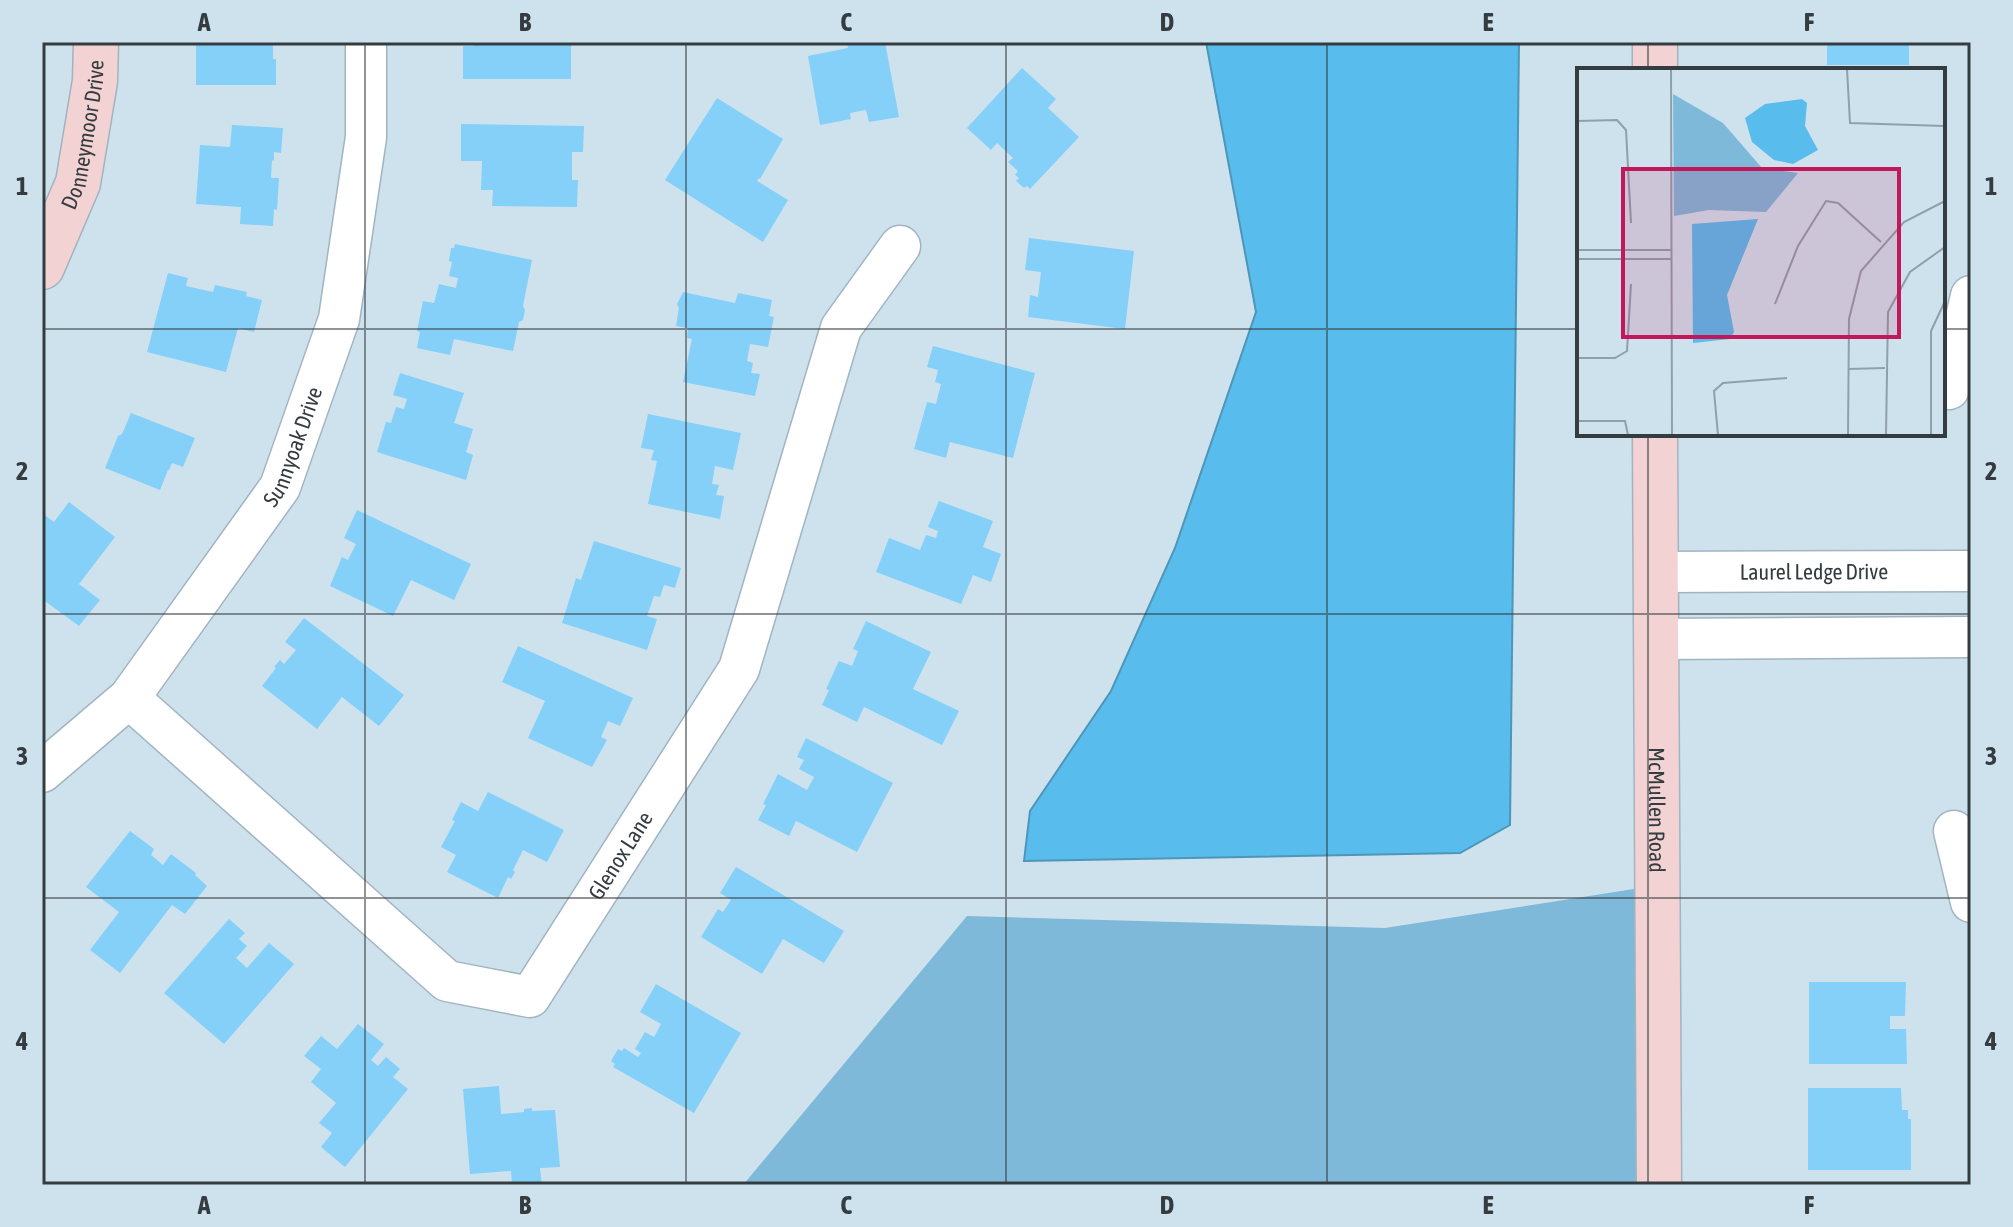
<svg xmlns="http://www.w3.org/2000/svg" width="2013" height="1227" viewBox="0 0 2013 1227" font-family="'Asap Condensed',sans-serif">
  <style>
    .green { fill: #7eb9d9 }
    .water { fill: #58bced; stroke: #4d96b9; stroke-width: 2 }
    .building { fill: #84d0f8 }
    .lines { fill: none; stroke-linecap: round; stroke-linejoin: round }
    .street-casing { stroke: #a1b4bf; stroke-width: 43 }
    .secondary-casing { stroke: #a1b4bf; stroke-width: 47 }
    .street { stroke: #fff; stroke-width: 40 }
    .secondary { stroke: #f2d2d2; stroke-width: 44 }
    .grid { fill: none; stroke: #343c40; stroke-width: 2; stroke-opacity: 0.55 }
    .labels { text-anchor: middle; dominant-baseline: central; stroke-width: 6; stroke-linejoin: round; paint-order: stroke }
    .street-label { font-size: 22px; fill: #343c40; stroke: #cee2ed }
    .inset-road { fill: none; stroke: #90a0a8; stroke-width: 2 }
    .view { fill: #c2185b; fill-opacity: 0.15; stroke: #c2185b; stroke-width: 4 }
    .inset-edge { fill: none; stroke: #343c40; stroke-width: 4 }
    .neatline { fill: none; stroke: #343c40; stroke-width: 3 }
    .grid-label { font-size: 26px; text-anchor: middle; font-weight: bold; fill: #343c40 }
  </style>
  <rect width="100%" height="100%" fill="#cee2ed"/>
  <path class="green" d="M1640,888L1641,1185H743L967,916L1385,928Z"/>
  <path class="water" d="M1206,42H1519L1510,825L1460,853L1024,861L1030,811L1111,691L1175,548L1256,312Z"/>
  <path class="building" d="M196,42H273V59H276V85H196Z
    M473,42H571V79H463V46H473Z
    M847,42H885L899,117L869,122L866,110L850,113L851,119L820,125L808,56L848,48Z
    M1827,42H1909V65H1827Z
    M1022,68L1056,99L1048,108L1079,137L1030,189L1027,186L1024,188L1016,181L1019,178L1015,175L1018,171L1008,162L1013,158L997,143L991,150L967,128Z
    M717,98L783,139L760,179L759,178L757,181L788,200L763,242L665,180Z
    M461,124L584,126L583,152H572V180H578L577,207L492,206L493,190H481L482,161H461Z
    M232,125L283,128L281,153L274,152V161L272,160L271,178H279L277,210L274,209L273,226L240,224L241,207L196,204L200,145L230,147Z
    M1029,238L1134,251L1125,329L1028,317L1030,295L1038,297L1041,272L1025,270Z
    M455,244L532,260L523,306L525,310L523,320L519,322L513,351L454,339L450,355L417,348L420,332L417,331L423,301L434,303L439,284L456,288L458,278L449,276L452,262L449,261L451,248H454Z
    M168,273L188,278L186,286L213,292L215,285L247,292L246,296L262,300L254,332L238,328L226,372L147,352Z
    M683,292L735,303L738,293L772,300L769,316L774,317L768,347L750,344L747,361L753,363L751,373L760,374L755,396L683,382L692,339L687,338L688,328L676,326L679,308L677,304Z
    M933,346L1035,373L1013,458L950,442L946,458L914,449L927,402L936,404L941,384L935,382L938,370L927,367Z
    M400,373L464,393L454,423L473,429L466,452L473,455L466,480L377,452L386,422L391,423L396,407L404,409L407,399L393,395Z
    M131,413L195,438L183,467L172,463L169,470H168L160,490L105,468L118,436L122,434Z
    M648,414L741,433L733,470L715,466L712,484L719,485L716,495L724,496L720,519L648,504L657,461L651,460L654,450L641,448Z
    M939,501L993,521L983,547L1001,554L991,582L973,575L961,604L876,572L889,538L920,550L926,535L936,538L938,531L928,527Z
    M69,502L115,537L79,584L100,600L79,626L42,599V513L54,522Z
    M357,510L471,564L454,600L411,580L393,616L330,586L342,557L348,560L356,544L344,538Z
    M594,541L681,568L675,588L664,585L660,597L654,596L647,616L657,619L647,650L562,623L576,578L581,580Z
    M304,618L404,695L379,726L342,697L317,729L262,686L276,668L274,667L280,660L284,664L296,650L285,642Z
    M866,621L931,652L913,689L959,711L942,745L864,707L857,722L822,705L829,690L826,689L839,661L852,666L858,651L853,649Z
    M518,646L633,698L620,726L608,721L601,737L607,740L592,767L528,738L545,701L502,682Z
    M806,738L893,783L857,852L796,821L789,836L758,820L766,805L763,804L778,774L807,790L814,777L799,769L804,760L797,757Z
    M488,792L564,830L547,862L523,850L513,870L515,872L511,879L508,877L498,898L447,872L456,855L441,847L455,821L452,820L461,802L478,811Z
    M130,831L154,849L151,855L163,865L171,854L196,873L195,875L207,886L185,914L172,905L120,973L90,950L119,912L86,887Z
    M736,867L844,931L824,963L783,939L762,974L701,937L718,909L723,912L731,900L720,893Z
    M229,919L245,933L239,939L247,946L236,958L247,968L269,943L294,964L224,1044L164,993Z
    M1809,982H1906L1905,1016H1890V1029H1906L1907,1064H1809Z
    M656,984L741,1033L694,1113L613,1067L615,1064L611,1061L618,1049L622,1051L624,1048L638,1057L641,1053L635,1049L645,1032L654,1037L661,1024L640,1012Z
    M358,1024L384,1044L371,1060L378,1066L386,1057L400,1069L393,1077L408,1089L345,1167L321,1147L332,1133L319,1123L336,1103L311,1082L321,1069L304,1056L321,1036L337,1049Z
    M499,1086L501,1114L524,1112V1109L532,1108V1111L555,1110L560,1167L540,1168L542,1185H512L511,1171L470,1174L463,1089Z
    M1808,1088H1901L1902,1110H1908V1119H1911V1170H1808Z"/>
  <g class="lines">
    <defs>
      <g id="street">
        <path d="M1949,389L1971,296"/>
        <path id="s1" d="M1656,572L1971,571"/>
        <path d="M1657,639L1971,637"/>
        <path id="s2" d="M129,698L447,981L530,997L739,669L841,328L900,246"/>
        <path id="s3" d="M42,772L129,698L280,487L339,319L366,137V42"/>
        <path d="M1954,831L1971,902"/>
      </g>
      <g id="secondary">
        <path d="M1655,70V42"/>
        <path id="s4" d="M42,267L78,183L95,81L96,42"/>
        <path id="s5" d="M1655,434L1659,1185"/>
      </g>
    </defs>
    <use href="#street" class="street-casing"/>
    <use href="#secondary" class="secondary-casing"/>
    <use href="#street" class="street"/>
    <use href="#secondary" class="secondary"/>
  </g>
  <path class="grid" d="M365,42V1185M686,42V1185M1006,42V1185M1327,42V1185M1648,42V70M42,329H1579M1943,329H1971M1648,434V1185M42,614H1971M42,898H1971"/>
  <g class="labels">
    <g class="street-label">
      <text stroke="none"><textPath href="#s4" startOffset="140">Donneymoor Drive</textPath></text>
      <text stroke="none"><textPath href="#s3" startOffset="416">Sunnyoak Drive</textPath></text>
      <text stroke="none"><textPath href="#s1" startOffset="158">Laurel Ledge Drive</textPath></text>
      <text stroke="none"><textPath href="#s5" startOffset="376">McMullen Road</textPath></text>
      <text stroke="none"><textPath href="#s2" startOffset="678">Glenox Lane</textPath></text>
    </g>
  </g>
  <g transform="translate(1577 68)">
    <rect width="368" height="368" fill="#cee2ed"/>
    <path d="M96,26L146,55L185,100L221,105L189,144L132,142L97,148Z" fill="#7eb9d9"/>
    <path d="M225,31L230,35L228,58L241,82L216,96L197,92L175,74L168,50L188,36ZM181,151L150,227L157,264L153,271L116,275L115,156Z" fill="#58bced"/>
    <path class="inset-road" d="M94,1L95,367M270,1L273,55L368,58M0,53L40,52L49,62L54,155M0,182H95M0,191H95M198,236L221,178L249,133L261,135L304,174M0,290H38L50,283L54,216M271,301L308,300M0,353H48L51,367M141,367L137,323L146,315L210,310M271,367L272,251L284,203L327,154L368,133M309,367L311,244L333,204L368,179M354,367V263L368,233"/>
    <path class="view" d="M46,101H322V269H46Z"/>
    <rect width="368" height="368" class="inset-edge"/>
  </g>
  <rect width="2013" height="1227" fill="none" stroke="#cee2ed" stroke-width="88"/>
  <rect x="44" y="44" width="1925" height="1139" class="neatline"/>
  <g class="grid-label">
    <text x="204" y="31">A</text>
    <text x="525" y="31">B</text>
    <text x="846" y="31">C</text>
    <text x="1167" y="31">D</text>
    <text x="1488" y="31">E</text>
    <text x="1809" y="31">F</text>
    <text x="22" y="195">1</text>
    <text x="1991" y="195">1</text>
    <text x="22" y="480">2</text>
    <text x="1991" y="480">2</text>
    <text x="22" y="765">3</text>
    <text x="1991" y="765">3</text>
    <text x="22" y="1050">4</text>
    <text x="1991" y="1050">4</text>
    <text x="204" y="1214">A</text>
    <text x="525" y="1214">B</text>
    <text x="846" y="1214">C</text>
    <text x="1167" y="1214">D</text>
    <text x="1488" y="1214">E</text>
    <text x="1809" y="1214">F</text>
  </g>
</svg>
